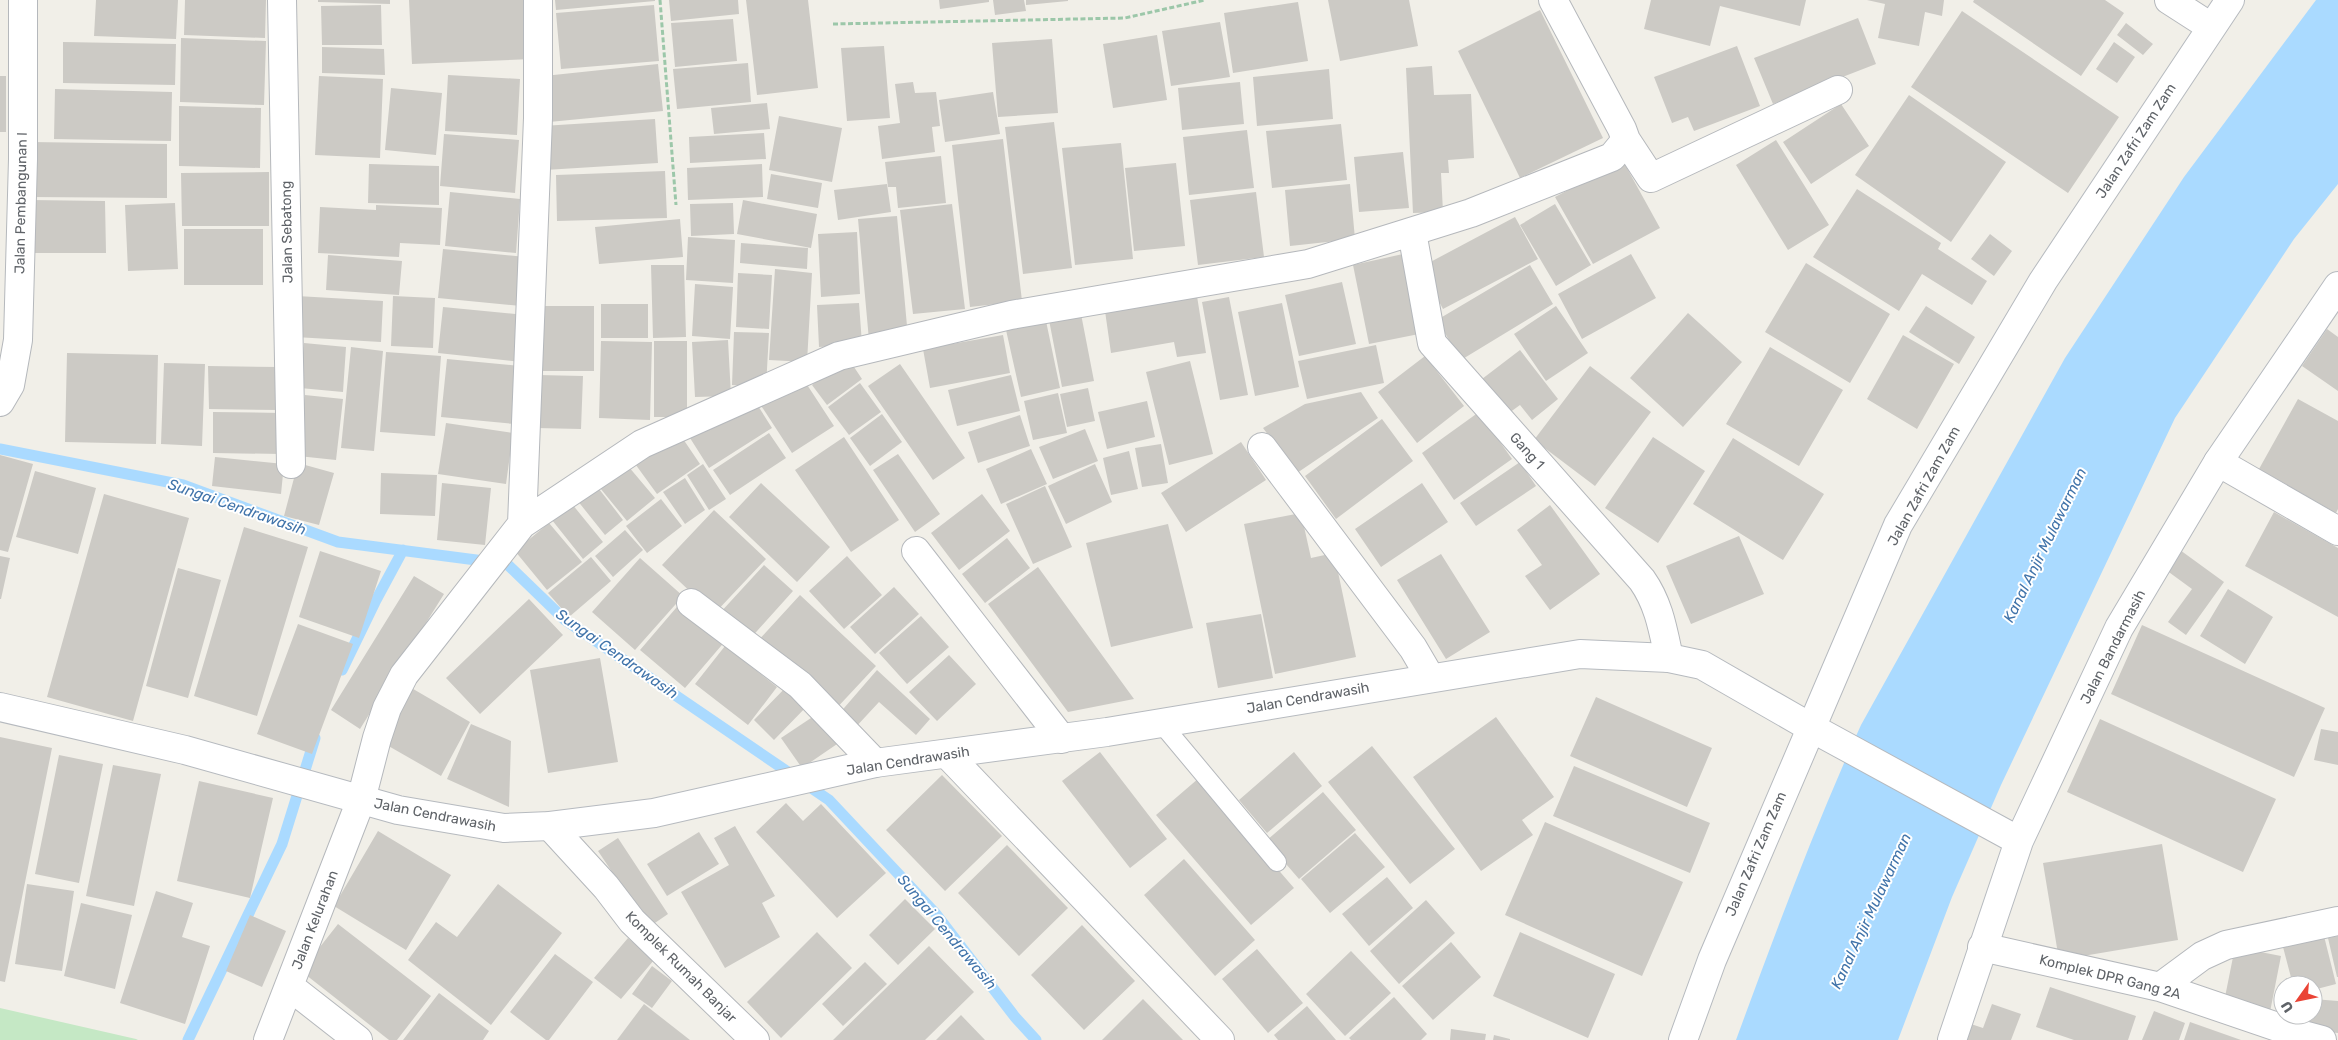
<svg xmlns="http://www.w3.org/2000/svg" width="2338" height="1040" viewBox="0 0 2338 1040" font-family="Rubik,sans-serif">
  <style>
    .green { fill: #c5e8c5 }
    .water { fill: #aadaff }
    .lines { fill: none; stroke-linecap: round; stroke-linejoin: round }
    .stream { stroke: #aadaff; stroke-width: 11 }
    .building { fill: #cccac5 }
    .lane-casing { stroke: #b5b8bc; stroke-width: 20 }
    .street-casing { stroke: #b5b8bc; stroke-width: 30 }
    .secondary-casing { stroke: #b6babf; stroke-width: 30 }
    .path { stroke: #9cc7a9; stroke-width: 3; stroke-dasharray: 5 2.5; stroke-linecap: butt }
    .lane { stroke: #fff; stroke-width: 18 }
    .street { stroke: #fff; stroke-width: 28 }
    .secondary { stroke: #fff; stroke-width: 28 }
    .labels { text-anchor: middle; dominant-baseline: central; stroke-width: 4; stroke-linejoin: round; paint-order: stroke }
    .street-label { font-size: 14px; fill: #5f6368; stroke: #fff }
    .water-label { font-size: 15px; font-style: italic; fill: #4174aa; stroke: #fff }
  </style>
  <rect width="100%" height="100%" fill="#f1efe8"/>
  <path class="green" d="M0,1008L136,1039L138,1040H0Z"/>
  <path class="water" d="M2316,0H2338V184L2294,239L2175,418L2001,785L1952,897L1898,1040H1736C1775,934 1814,828 1861,725L2065,358L2184,177Z"/>
  <g class="lines">
    <path class="stream" d="M0,449L183,485L338,542L507,564L565,620L829,800L936,914L1015,1017L1036,1040
      M342,670L375,602L403,550
      M188,1040L282,844L315,738"/>
  </g>
  <path class="building" d="M96,0H178L176,39L94,36Z
    M185,0H266L265,38L184,35Z
    M318,0H390V4L318,2Z
    M409,0H529L532,59L412,64Z
    M555,0H655V1L556,10Z
    M669,0H738L739,14L671,21Z
    M746,0H808L818,88L757,95Z
    M939,0H989V2L940,9Z
    M993,0H1024L1026,11L995,15Z
    M1026,0H1068V1L1026,5Z
    M1328,0H1409L1418,46L1340,61Z
    M1651,0H1806L1800,26L1720,6L1710,46L1644,29Z
    M1867,0H1944L1942,16L1925,12L1919,46L1878,38L1885,4Z
    M1974,0H2105L2124,13L2081,76L1973,2Z
    M1298,2L1308,61L1233,73L1224,13Z
    M381,5L382,45H322L321,6Z
    M654,5L659,61L561,69L556,13Z
    M1540,10L1603,138L1520,178L1458,51Z
    M1962,11L2119,117L2068,193L1911,87Z
    M1858,18L1876,64L1773,104L1754,58Z
    M733,19L737,61L675,67L671,23Z
    M1220,22L1230,77L1171,86L1162,31Z
    M2126,23L2153,44L2143,55L2117,35Z
    M1157,35L1167,100L1113,108L1103,44Z
    M181,38L266,41L264,105L180,102Z
    M1052,39L1058,113L998,117L992,43Z
    M63,42L176,44L175,85L63,83Z
    M2114,42L2135,57L2117,83L2096,69Z
    M884,46L890,118L847,121L841,48Z
    M1737,46L1760,106L1694,131L1688,117L1672,123L1654,77Z
    M322,47L384,49L385,75L322,73Z
    M748,63L751,102L677,109L673,69Z
    M658,64L663,111L549,122L544,76Z
    M1432,66L1434,95L1471,94L1474,158L1448,160L1449,173H1441L1443,212L1413,213L1406,68Z
    M1329,69L1333,119L1257,126L1253,77Z
    M448,75L520,79L517,135L445,131Z
    M0,76H6V132H0Z
    M319,76L383,79L380,158L315,155Z
    M913,82L915,93L936,92L940,126L932,127L935,152L882,159L878,126L900,123L895,84Z
    M1240,82L1244,124L1182,130L1178,88Z
    M391,88L442,93L436,155L385,150Z
    M55,89L172,92L171,141L54,139Z
    M993,92L1000,134L945,142L939,100Z
    M1909,95L2006,162L1951,242L1855,175Z
    M767,103L770,129L714,134L711,108Z
    M1841,104L1869,146L1811,184L1783,142Z
    M179,106L261,108L260,168L179,166Z
    M779,116L842,128L832,182L769,170Z
    M655,119L658,163L545,170L542,126Z
    M1054,122L1072,268L1023,274L1005,127Z
    M1341,124L1347,180L1272,188L1266,131Z
    M1247,130L1254,188L1189,195L1183,137Z
    M764,133L766,159L690,163L689,137Z
    M444,134L519,140L515,193L440,186Z
    M1003,139L1022,301L970,307L952,145Z
    M1776,140L1829,225L1788,250L1736,165Z
    M31,142L167,144V198L30,197Z
    M1121,143L1133,259L1075,265L1062,148Z
    M1403,152L1409,208L1359,212L1354,157Z
    M941,156L946,203L898,208L896,187H888L885,162Z
    M1623,161L1660,228L1593,264L1555,197Z
    M1176,163L1185,246L1134,251L1125,168Z
    M369,164L439,166V205L368,203Z
    M762,164L763,197L688,200L687,168Z
    M665,171L667,218L557,221L556,175Z
    M269,172V226H182L181,173Z
    M771,174L822,183L818,208L767,199Z
    M887,184L891,212L838,220L834,190Z
    M1350,184L1355,239L1290,246L1285,190Z
    M1857,189L1941,243L1938,249L1987,281L1972,305L1922,274L1899,311L1813,257Z
    M450,192L520,199L516,253L445,246Z
    M1256,192L1264,257L1198,265L1190,200Z
    M30,200L105,201L106,253H29Z
    M743,200L817,214L811,248L737,234Z
    M175,203L178,269L128,271L125,205Z
    M733,203L734,234L691,236L690,204Z
    M952,204L965,309L913,314L900,210Z
    M1555,204L1591,265L1556,286L1520,225Z
    M376,205L442,208L440,245L400,243L399,257L318,253L320,207L376,210Z
    M897,216L908,337L869,340L858,219Z
    M1515,217L1538,259L1443,309L1421,267Z
    M680,219L683,257L599,264L595,227Z
    M184,229H263V285H184Z
    M857,232L860,294L821,297L818,234Z
    M1990,234L2012,251L1994,276L1971,259Z
    M688,237L735,240L733,283L686,280Z
    M741,243L808,248L807,269L740,263Z
    M443,249L526,257L521,306L438,298Z
    M1403,254L1419,334L1369,344L1353,265Z
    M1631,254L1656,298L1582,339L1558,294Z
    M328,255L402,261L399,295L326,290Z
    M1806,263L1890,314L1850,383L1765,332Z
    M651,265H684L686,337L653,338Z
    M1530,265L1553,304L1461,360L1437,320Z
    M775,269L812,273L807,362L769,360Z
    M738,273L772,275L769,329L736,327Z
    M1342,282L1356,344L1299,356L1285,295Z
    M695,284L733,287L730,339L692,336Z
    M297,296L383,301L381,342L295,337Z
    M393,296L435,298L433,348L391,346Z
    M1197,296L1206,353L1177,357L1174,342L1111,353L1105,311Z
    M1229,297L1248,395L1220,400L1202,302Z
    M859,303L862,344L819,347L817,305Z
    M1282,303L1299,387L1255,396L1238,312Z
    M601,304H648V338H601Z
    M542,306H594V371H542Z
    M1556,306L1588,353L1546,381L1514,334Z
    M1926,306L1975,337L1959,364L1909,332Z
    M443,307L525,315L521,362L438,353Z
    M1688,313L1742,362L1683,427L1630,378Z
    M1081,314L1094,381L1062,387L1049,320Z
    M1046,321L1060,388L1021,397L1006,330Z
    M2327,329L2338,337V391L2302,366Z
    M734,332L769,333L766,387L732,385Z
    M1003,335L1010,373L930,388L923,349Z
    M1903,335L1954,364L1917,429L1867,399Z
    M728,340L731,396L695,397L692,342Z
    M601,341L652,342L650,420L599,418Z
    M654,341H687V417H654Z
    M304,343L346,347L343,392L300,388Z
    M1376,345L1384,383L1307,399L1298,361Z
    M351,347L383,351L374,451L341,448Z
    M1770,347L1843,390L1799,466L1726,424Z
    M1520,350L1558,399L1532,420L1520,405L1509,413L1482,379Z
    M386,352L441,356L435,436L380,432Z
    M67,353L158,355L156,444L65,442Z
    M1425,356L1464,406L1417,443L1378,392Z
    M848,358L862,379L827,405L812,385Z
    M447,359L520,366L514,424L441,417Z
    M1190,361L1213,454L1169,465L1146,372Z
    M164,363L205,364L202,446L161,444Z
    M900,364L965,458L933,480L868,386Z
    M208,366L278,367L279,410L209,409Z
    M1590,366L1651,412L1595,486L1534,440Z
    M538,375L583,376L581,429L536,428Z
    M1011,375L1020,411L957,426L948,390Z
    M802,377L834,426L792,453L760,404Z
    M860,383L881,412L849,435L828,407Z
    M1088,388L1095,421L1067,427L1060,394Z
    M1361,392L1378,418L1297,473L1263,428L1305,404Z
    M1058,393L1067,433L1033,440L1024,401Z
    M305,395L343,399L336,460L298,456Z
    M753,398L772,428L709,468L690,438Z
    M2298,399L2338,421V509L2336,513L2259,469Z
    M1147,401L1155,437L1107,449L1098,412Z
    M213,412L282,413L281,454L213,453Z
    M1479,412L1512,459L1454,500L1422,453Z
    M882,414L902,442L870,466L850,438Z
    M1020,415L1030,446L978,463L968,432Z
    M1382,419L1413,461L1336,519L1305,476Z
    M446,423L513,433L506,484L438,474Z
    M1085,429L1098,461L1053,479L1039,447Z
    M677,430L700,464L657,494L633,461Z
    M769,433L786,458L730,495L713,470Z
    M844,437L899,520L851,552L795,470Z
    M1653,437L1705,471L1658,543L1605,508Z
    M1733,438L1824,494L1783,560L1693,504Z
    M1241,442L1266,480L1186,532L1161,493Z
    M1161,444L1168,483L1142,487L1135,448Z
    M1031,449L1047,484L1001,504L986,469Z
    M1129,451L1138,489L1111,495L1103,458Z
    M898,454L940,514L915,532L873,470Z
    M0,455L33,464L8,552L0,550Z
    M215,457L284,464L281,494L212,486Z
    M623,460L655,498L627,521L596,483Z
    M1520,462L1536,486L1476,526L1460,503Z
    M298,463L334,473L319,525L284,516Z
    M703,464L726,499L709,510L687,475Z
    M1095,464L1112,502L1066,524L1048,486Z
    M35,471L96,488L78,554L16,537Z
    M381,473L437,475L435,516L380,514Z
    M685,478L705,510L685,524L663,492Z
    M442,483L491,488L485,545L437,540Z
    M761,483L830,547L797,582L729,517Z
    M1422,483L1448,522L1381,567L1355,529Z
    M596,485L623,520L605,535L577,500Z
    M1045,486L1072,547L1033,564L1006,504Z
    M104,494L189,518L133,721L47,697Z
    M982,494L1010,531L959,570L931,533Z
    M661,499L682,526L647,553L626,526Z
    M572,504L603,542L583,559L552,520Z
    M1550,505L1600,574L1550,610L1525,576L1542,565L1517,530Z
    M714,510L766,559L714,614L662,565Z
    M2274,512L2338,548V617L2245,566Z
    M1301,513L1311,558L1334,553L1356,657L1275,674L1244,524Z
    M549,523L582,562L547,590L515,551Z
    M1168,524L1193,628L1111,647L1086,543Z
    M244,527L308,547L257,716L194,696Z
    M625,530L643,550L613,577L595,556Z
    M1739,536L1764,594L1691,624L1666,566Z
    M1007,538L1030,568L985,603L962,574Z
    M2180,550L2224,582L2186,635L2168,622L2192,589L2166,570Z
    M320,551L381,571L359,638L299,617Z
    M1441,554L1490,632L1446,659L1397,580Z
    M0,556L10,558L1,599H0Z
    M847,556L882,595L844,629L809,591Z
    M591,557L611,581L569,617L548,593Z
    M640,558L683,596L635,650L592,612Z
    M764,565L793,591L748,641L719,614Z
    M1038,567L1134,699L1068,712L988,604Z
    M178,568L221,580L188,698L146,686Z
    M414,576L444,594L360,729L331,710Z
    M894,587L919,614L875,654L850,627Z
    M2228,589L2273,617L2245,664L2200,636Z
    M800,595L876,666L833,712L757,642Z
    M529,599L563,635L480,714L446,678Z
    M682,601L727,639L685,688L640,650Z
    M1261,614L1273,678L1218,688L1206,623Z
    M921,616L949,647L907,684L879,653Z
    M298,624L353,644L312,754L257,734Z
    M2142,625L2325,708L2294,777L2111,694Z
    M725,646L777,687L748,725L695,684Z
    M949,655L976,684L937,721L909,692Z
    M600,658L618,762L548,773L530,670Z
    M877,670L930,719L916,735L879,702L854,729L838,715Z
    M790,683L810,703L774,740L754,720Z
    M408,686L470,722L441,776L378,740Z
    M1596,697L1712,748L1687,807L1570,756Z
    M820,712L840,742L802,768L781,738Z
    M1496,717L1554,797L1522,820L1533,835L1481,871L1413,777Z
    M2100,719L2276,799L2243,872L2067,792Z
    M471,724L511,741L509,807L447,779Z
    M2321,729L2338,732V765L2314,760Z
    M0,737L52,748L5,982L0,981Z
    M1372,746L1455,849L1410,884L1328,782Z
    M1100,752L1167,839L1130,868L1062,781Z
    M1294,752L1322,786L1267,833L1239,800Z
    M59,755L103,764L79,883L35,874Z
    M113,765L161,774L134,906L86,896Z
    M1574,766L1710,823L1690,873L1553,816Z
    M942,775L1002,836L945,891L886,830Z
    M1199,778L1294,888L1251,925L1156,815Z
    M199,781L273,798L250,898L177,881Z
    M1323,792L1356,830L1299,879L1266,841Z
    M786,803L803,821L821,804L886,873L837,918L756,832Z
    M1545,822L1683,882L1642,976L1505,915Z
    M735,826L775,896L762,903L780,937L725,968L681,892L729,865L714,838Z
    M378,831L451,875L406,950L334,906Z
    M699,832L719,864L667,896L647,864Z
    M1355,833L1385,867L1330,913L1301,879Z
    M618,838L668,914L649,927L598,851Z
    M2162,844L2178,940L2059,960L2043,863Z
    M1007,845L1068,908L1019,956L958,893Z
    M1184,859L1255,940L1215,976L1144,895Z
    M1387,877L1413,908L1369,946L1342,914Z
    M27,884L74,891L62,971L15,964Z
    M498,884L562,933L491,1025L408,960L436,922L457,937Z
    M156,891L193,903L182,937L210,946L185,1024L120,1003Z
    M905,899L935,929L898,965L869,935Z
    M1426,900L1455,933L1399,984L1370,951Z
    M81,903L132,915L115,989L64,976Z
    M250,915L286,931L262,987L226,971Z
    M338,924L431,996L397,1040H389L301,971Z
    M1082,925L1135,981L1084,1030L1031,975Z
    M817,932L852,968L781,1038L747,1002Z
    M1520,932L1615,974L1588,1038L1493,996Z
    M2324,936L2336,984L2313,990V985H2293L2283,947Z
    M2338,936V977H2337L2328,938Z
    M628,938L654,960L621,999L594,978Z
    M1451,942L1481,977L1433,1020L1402,986Z
    M929,946L974,992L925,1040H833Z
    M2235,947L2281,956L2270,1012L2224,1002Z
    M1257,949L1303,1003L1268,1033L1222,979Z
    M1351,951L1391,993L1345,1036L1306,994Z
    M555,954L593,982L549,1040H546L510,1012Z
    M865,962L887,984L843,1026L822,1004Z
    M652,966L672,981L652,1008L632,994Z
    M2050,987L2136,1016L2128,1040H2074L2036,1027Z
    M439,993L489,1031L483,1040H403Z
    M1394,997L1427,1034L1421,1040H1351L1349,1038Z
    M1143,999L1183,1040H1102Z
    M2313,999L2338,1001V1033L2292,1028L2294,1015H2313Z
    M644,1004L690,1040H617Z
    M1992,1004L2021,1014L2011,1040H1962L1968,1023L1983,1028Z
    M1307,1006L1336,1040H1278L1274,1035Z
    M2154,1011L2185,1023L2179,1040H2142Z
    M961,1015L985,1040H936Z
    M2190,1022L2241,1040H2184Z
    M1451,1029L1486,1034L1485,1040H1450Z
    M1494,1035L1510,1039V1040H1493Z"/>
  <g class="lines">
    <defs>
      <path id="lane" d="M1161,723L1277,862"/>
      <path id="street" d="M282,0L291,464
        M2169,0L2211,27
        M1626,140L1651,178L1838,90
        M1412,232L1432,343L1642,580C1659,604 1663,630 1669,658
        M0,402L10,385L18,340L23,159V0
        M1262,447L1413,648L1430,677
        M2218,462L2338,531
        M522,524L538,118V0
        M916,551L1062,739
        M691,603L800,685L875,763
        M947,754L1220,1040
        M550,826L606,887L632,921L755,1040
        M1982,947L2160,987L2292,1032L2322,1040
        M289,986L358,1040
        M2160,987L2202,956L2226,945L2338,921
        M268,1040L361,800L377,738L387,708L404,675L522,524L642,444L839,356L1011,315L1308,264L1471,213L1612,157L1626,140L1622,129L1553,0"/>
      <path id="secondary" d="M0,707L185,750L398,810L504,828L550,826L654,813L875,763L1107,732L1580,654L1669,658L1702,665L1810,727L2019,841
        M1683,1040L1712,960L1898,525L2043,281L2230,0
        M1952,1040L2019,841L2119,628L2218,462L2338,286"/>
    </defs>
    <use href="#lane" class="lane-casing"/>
    <use href="#street" class="street-casing"/>
    <use href="#secondary" class="secondary-casing"/>
    <path class="path" d="M660,0L676,205
      M833,24L1125,18L1205,0"/>
    <use href="#lane" class="lane"/>
    <use href="#street" class="street"/>
    <use href="#secondary" class="secondary"/>
  </g>
  <g class="labels">
    <g class="street-label">
      <text transform="translate(2136 141) rotate(-57)">Jalan Zafri Zam Zam</text>
      <text transform="translate(21 203) rotate(-89)">Jalan Pembangunan I</text>
      <text transform="translate(287 232) rotate(-91)">Jalan Sebatong</text>
      <text transform="translate(1527 451) rotate(48)">Gang 1</text>
      <text transform="translate(1924 486) rotate(-61)">Jalan Zafri Zam Zam</text>
      <text transform="translate(2113 647) rotate(-63)">Jalan Bandarmasih</text>
      <text transform="translate(1308 698) rotate(-10)">Jalan Cendrawasih</text>
      <text transform="translate(908 761) rotate(-9)">Jalan Cendrawasih</text>
      <text transform="translate(435 815) rotate(11)">Jalan Cendrawasih</text>
      <text transform="translate(1756 854) rotate(-67)">Jalan Zafri Zam Zam</text>
      <text transform="translate(315 920) rotate(-69)">Jalan Kelurahan</text>
      <text transform="translate(681 967) rotate(45)">Komplek Rumah Banjar</text>
      <text transform="translate(2110 977) rotate(14)">Komplek DPR Gang 2A</text>
    </g>
    <g class="water-label">
      <text transform="translate(237 507) rotate(19)">Sungai Cendrawasih</text>
      <text transform="translate(2045 545) rotate(-64)">Kanal Anjir Mulawarman</text>
      <text transform="translate(617 654) rotate(35)">Sungai Cendrawasih</text>
      <text transform="translate(1871 911) rotate(-65)">Kanal Anjir Mulawarman</text>
      <text transform="translate(947 932) rotate(50)">Sungai Cendrawasih</text>
    </g>
  </g>
  <g transform="translate(2298 1000) rotate(237)"><circle r="24" fill="#ffffff" stroke="#bfc1c3"/>
  <path d="M0-4L9 19L0 12L-9 19Z" fill="#ea4335"/>
  <text y="-8" font-size="14" font-weight="bold" text-anchor="middle" fill="#5f6368">U</text>
  </g>
</svg>
